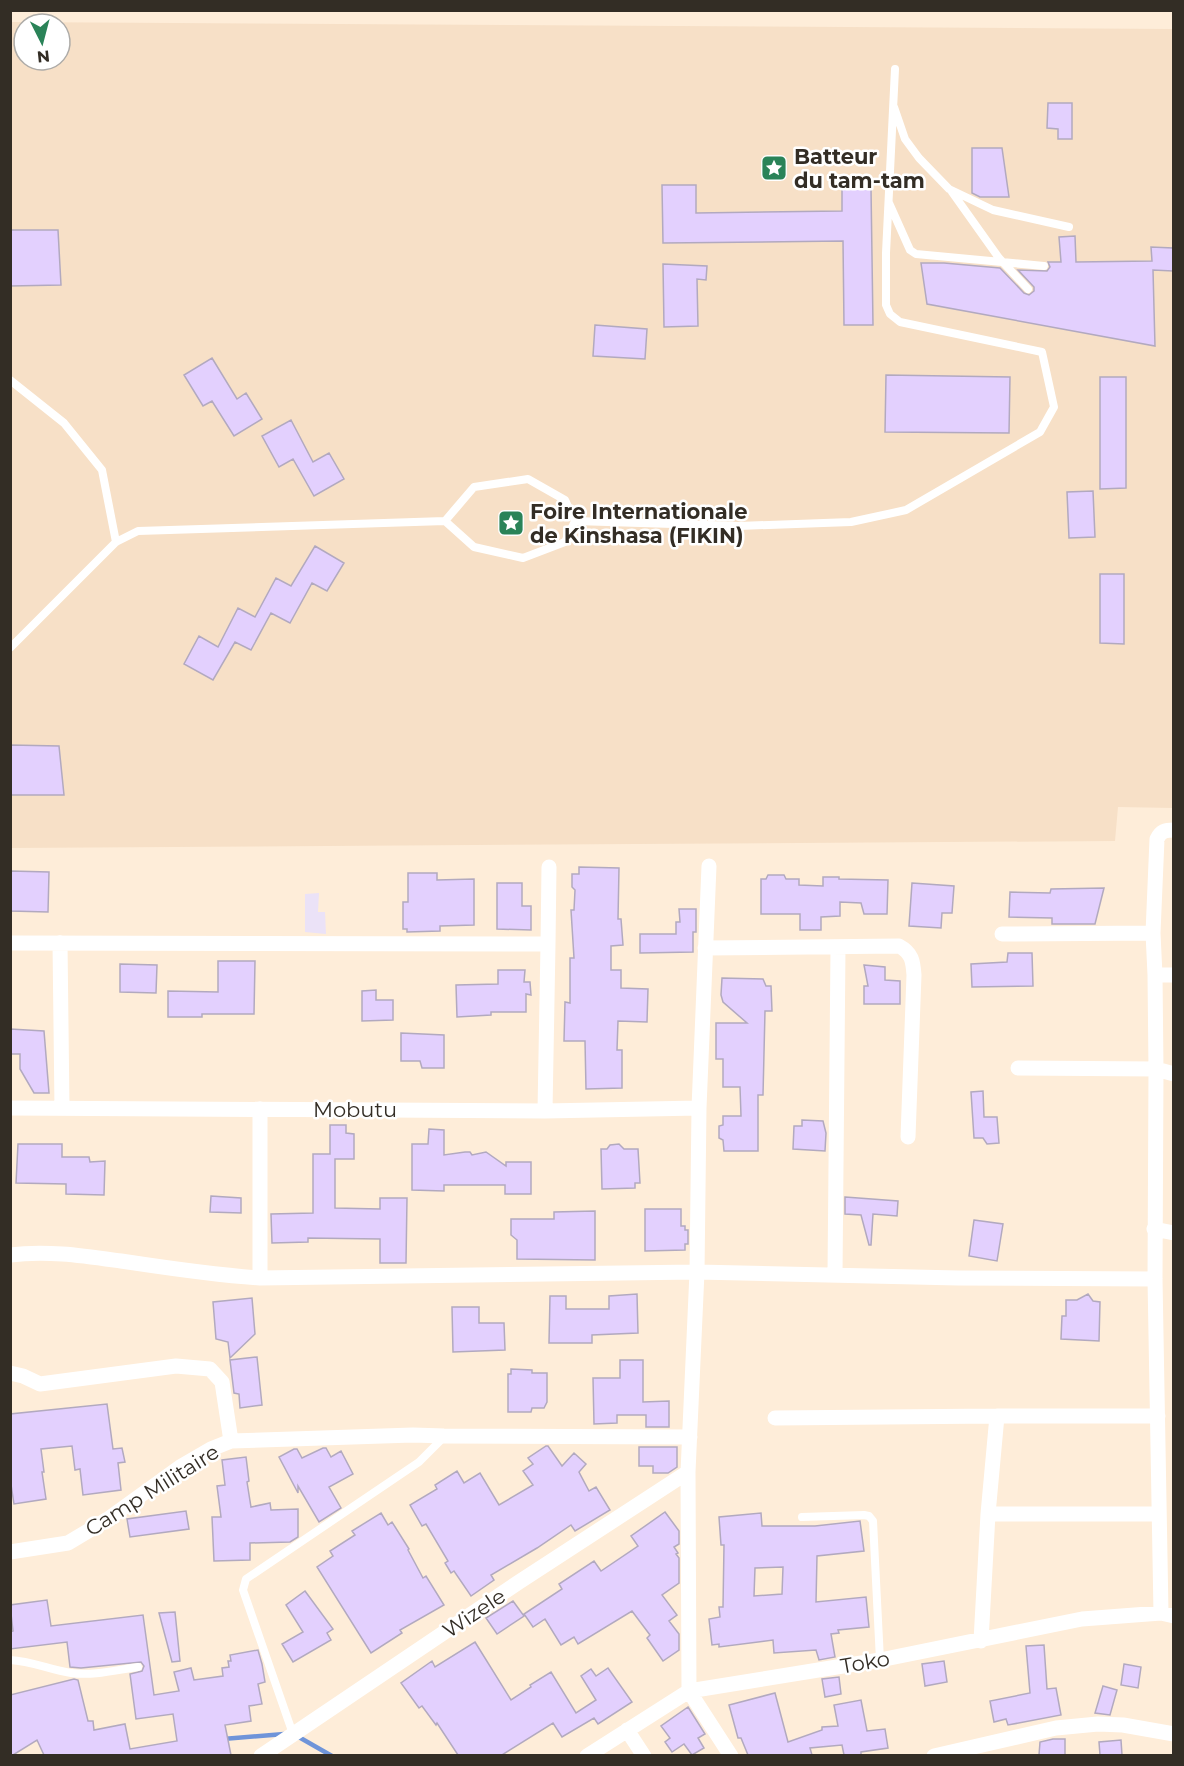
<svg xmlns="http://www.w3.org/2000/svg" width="1184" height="1766" viewBox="0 0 1184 1766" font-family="Montserrat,sans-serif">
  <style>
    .built { fill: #f7e0c7; fill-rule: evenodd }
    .medical { fill: #ebe2f7 }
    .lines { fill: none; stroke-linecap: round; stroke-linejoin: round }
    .stream { stroke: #6f94d9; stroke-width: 4.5 }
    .building { fill: #e3d0fe; stroke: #b2a9bf; stroke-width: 1.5; fill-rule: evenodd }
    .lane { stroke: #fff; stroke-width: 8 }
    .street { stroke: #fff; stroke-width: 15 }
    .labels { text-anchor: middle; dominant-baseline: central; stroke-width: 5; stroke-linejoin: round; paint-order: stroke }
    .poi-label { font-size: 21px; font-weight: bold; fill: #332d25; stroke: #fff; text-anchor: start }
    .street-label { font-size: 21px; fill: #332d25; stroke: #fff }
  </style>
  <rect width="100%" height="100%" fill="#feedd9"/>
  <path class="built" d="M11,22L1173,29V808L1118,807L1115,841L11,848ZM24,24H60V60H24Z"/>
  <path class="medical" d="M319,893L318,912H325L326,934L305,932V894Z"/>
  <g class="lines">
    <path class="stream" d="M297,1736L332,1756
      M223,1739L284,1734"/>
  </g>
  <path class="building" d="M1048,103H1072V139H1058V129L1047,128Z
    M972,148H1002L1009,197H980L972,193Z
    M662,185H696V213L842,211V188H871L873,325H844L843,241L663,243Z
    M10,230H58L61,285L10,286Z
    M1075,236L1076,262L1152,261L1151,247L1173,248V271L1153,270L1155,346L927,304L921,263H944L1000,268L1024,293L1029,295L1034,291V287L1018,270L1047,271L1050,267L1048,262H1061L1059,237Z
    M663,264L707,266L706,280L697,279L698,326L664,327Z
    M595,325L647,329L645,359L593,356Z
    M212,358L237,399L246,393L262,419L234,436L212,401L203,406L184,375Z
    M886,375L1010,377L1009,433L885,432Z
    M1100,377H1126V488L1100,489Z
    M291,420L313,462L329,453L344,479L314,496L293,459L279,467L262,436Z
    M1093,491L1095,537L1069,538L1067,492Z
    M315,546L344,563L327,591L312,583L290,623L271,613L251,650L235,642L213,680L184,664L199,636L218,647L238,608L255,617L276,578L291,586Z
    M1100,574H1124V644L1100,643Z
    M10,745L59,746L64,795H10Z
    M579,867L619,868L618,919H621L623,945L611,946V970H621V988L648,989L647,1022L618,1021L617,1050H622V1088L586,1089L585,1041H564L565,1002L570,1003V958H574L571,910H574L575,890L572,887V874H579Z
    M10,871L49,872L48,912L10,911Z
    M408,873H437V880L474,879V925L440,926V931L407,932V929H403V902H408Z
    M768,875H784L786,879H799V885L823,886V877H839V879L888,880L887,914H864L861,903L840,902V916L821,917V930H800V914H761V879H766Z
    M497,883H522V906H531V930L497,929Z
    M912,883L954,886L952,913H942L941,928L909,926Z
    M1104,888L1095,924H1052V918L1009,917L1010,892L1050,893L1051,889Z
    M679,909H696V932H693V952L640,953V934H676V922H680Z
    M1008,953H1032L1033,986L972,987L971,964L1007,962Z
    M218,961H255L254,1014H202V1017H168V991L218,992Z
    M120,964L157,965L156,993L120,992Z
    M864,965L885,967V980L900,981V1004H864V986H868Z
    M498,970H525L524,982H530L531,995L526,994V1012H491V1015L457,1017L456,985L498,984Z
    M722,978L763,979L766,986H771L772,1011H765L763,1095H758V1151H724L723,1140L719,1138V1126L723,1125V1116H741L740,1087H723V1059H716V1023H747L723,1002L721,995Z
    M376,990V1000H393V1020L362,1021V991Z
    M10,1029L44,1031L49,1093H34L20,1069V1054H10Z
    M401,1033L444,1035V1068H422L420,1061H401Z
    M983,1091L984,1117H997L999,1143L987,1144L983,1138H974L971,1092Z
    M802,1120L823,1121L826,1133L825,1151L793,1149L794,1126H802Z
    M330,1125H346V1133L354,1134V1159H335V1208L380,1209V1198H407L406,1263H380V1239L308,1238V1242L272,1243L271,1214L313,1213V1154H330Z
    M429,1129L444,1130V1155L465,1152H470L472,1155L486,1152L506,1166V1162H531V1194H505V1185H444V1191L412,1190V1144H428Z
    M18,1144H62V1157H89L90,1162L105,1161L104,1195L66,1194V1184L16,1183Z
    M619,1144L624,1149H638L640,1183H635V1188L602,1189L601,1149H607L610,1145Z
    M211,1196L241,1198V1213L210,1212Z
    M845,1197L898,1201L897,1216L873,1214L871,1245H869L861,1215L845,1214Z
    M645,1209H681V1226H685V1230H688V1244H685V1250L645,1251Z
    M595,1211V1260L517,1259V1240L511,1235V1219H554V1212Z
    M974,1220L1003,1224L997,1261L969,1256Z
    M637,1294L638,1333L592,1335V1343H549L550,1296H566V1309H609V1296Z
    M1088,1294L1093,1301L1100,1302L1099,1341L1061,1339L1062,1316H1066V1300H1077Z
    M252,1298L255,1334L230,1358L228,1342L216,1339L213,1302Z
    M452,1307H479V1323H504L505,1350L453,1352Z
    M257,1357L262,1405L240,1408L239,1394L234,1393L230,1360Z
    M620,1360H643V1402L669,1401V1427H646V1415H617V1423L594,1424L593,1378H620Z
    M511,1369L532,1370V1373H547V1402L544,1408H532L531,1412H508V1374H511Z
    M107,1404L113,1449L122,1448L125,1462L118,1463L121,1490L83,1495L80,1469L75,1470L72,1446L41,1449L44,1472H42L46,1499L14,1504L10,1478V1414Z
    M546,1446H548L562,1466L574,1453L586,1464L579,1472L589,1491L596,1487L610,1510L575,1531L571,1525L537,1548L491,1575L494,1580L471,1596L454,1571L451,1573L445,1563L448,1561L426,1524L422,1526L410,1505L437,1489L435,1485L457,1471L464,1483L480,1473L499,1505L533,1485L523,1471L533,1464L528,1458Z
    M639,1447H677V1467L668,1473H653V1466H639Z
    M323,1448H326L331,1457L341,1451L353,1474L329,1487L341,1508L319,1522L298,1486V1493L279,1457L294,1449H297L302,1458Z
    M246,1457L249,1481L247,1482L251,1507L270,1503L271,1510L298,1509V1537L290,1542L250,1543V1560L214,1561L212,1517H221L217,1486L225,1485L222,1460Z
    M186,1511L189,1529L130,1537L127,1519Z
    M665,1512L679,1531V1544L674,1547L678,1553L676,1554L679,1558V1583L662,1595L677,1615L669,1621L679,1634V1650L663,1661L647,1638L650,1635L632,1611L578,1644L574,1637L561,1645L545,1619L533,1627L524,1614L562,1589L559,1584L594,1561L601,1571L638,1546L631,1536Z
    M381,1513L388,1525L392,1522L409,1549L408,1550L423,1578L426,1576L444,1605L400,1630L402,1633L371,1653L317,1567L333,1556L330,1551L355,1535L352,1531Z
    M761,1513L762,1526H815L860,1521L864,1551L817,1556L816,1602L866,1597L869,1627L838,1630L839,1633L831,1634L835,1657L819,1660L816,1650L774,1653L773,1640L719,1647V1644L712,1645L709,1619L720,1617L719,1607H723L724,1545H721L719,1517ZM783,1567L782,1594L754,1596L755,1568Z
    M305,1591L333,1629L327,1633L331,1640L293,1662L282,1644L303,1632L286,1605Z
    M47,1600L51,1626L143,1615L154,1695L179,1691L174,1672L191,1668L194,1680L223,1676L222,1668L229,1667L228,1661H231L230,1655L258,1650L262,1664L265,1682L258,1684L262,1704L249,1706L251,1721L225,1725L231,1755H44L37,1740L13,1755H10V1695L74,1679L78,1680L88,1721H93L94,1730L125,1724L130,1749L177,1741L173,1714L136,1719L130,1674L142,1671L144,1666L141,1662L81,1668L70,1667L67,1642L10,1649V1632L13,1631L10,1605Z
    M513,1601L524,1616L497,1634L486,1618Z
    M175,1612L180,1661L172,1662L159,1613Z
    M475,1642L511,1700L531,1687L530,1685L551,1672L576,1713L596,1700L581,1676L591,1669L596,1676L608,1668L632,1702L598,1724L594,1718L562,1737L553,1723L502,1755H458L437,1723L436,1725L422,1706L419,1708L401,1683L432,1661L435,1667Z
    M1044,1645L1047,1689L1056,1688L1061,1715L1008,1725L1006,1719L994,1722L990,1701L1030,1693L1026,1646Z
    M944,1661L947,1682L925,1686L922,1664Z
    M1124,1664L1141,1667L1138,1688L1121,1685Z
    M839,1677L841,1694L825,1697L822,1679Z
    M1103,1686L1117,1690L1110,1715L1095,1713Z
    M775,1693L788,1742L822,1730V1727L838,1726L834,1705L861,1700L867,1731L885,1729L888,1748L861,1752V1755H844L842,1745L810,1748L812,1755H748L741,1738H738L729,1705Z
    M688,1707L705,1734L698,1738L704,1748L692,1755L684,1744L672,1752L665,1742L670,1738L661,1726Z
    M1053,1739H1065V1755H1039L1040,1742Z
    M1121,1740L1122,1755H1100L1099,1742Z"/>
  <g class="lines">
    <path class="lane" d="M894,107L905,139L919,158L949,189L993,210L1069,227
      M952,192L999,258L1028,289
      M889,203L910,250L916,254L1044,266
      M10,380L64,423L102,470L116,542
      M445,521L474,487L528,479L565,500L575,521
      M575,521L739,526L851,522L906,510L1040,432L1054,407L1042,352L900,322L890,314L886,305V253L895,69
      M10,648L116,542L138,531L445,521L474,547L523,558L565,542L575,521
      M802,1517L864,1515L869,1516L873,1521L880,1660
      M10,1660C32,1661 50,1670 71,1673C94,1676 116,1670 138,1667
      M293,1734L243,1590L246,1579L419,1462L443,1438"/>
    <path class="street" d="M709,866L699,1108L697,1272L688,1472L689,1691L731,1756
      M1002,934L1153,933
      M10,943L548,944L545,1111
      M60,943L62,1108
      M548,944L549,867
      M705,948L899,946C912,953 913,961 914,975L908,1137
      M1155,975H1174
      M1018,1068L1156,1069L1174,1074
      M10,1108L545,1111L699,1108
      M260,1109V1278
      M1154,1229L1174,1233
      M10,1255C47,1250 85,1256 121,1261C167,1268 213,1275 260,1278L697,1272L958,1278L1155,1279
      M835,1275L838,948
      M10,1373L23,1376L40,1384L176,1366L210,1369L222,1382L231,1441L211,1449L180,1467L108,1519L68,1543L10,1552
      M775,1418L997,1416H1158
      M231,1441L413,1435L444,1436L690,1437
      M988,1514H1159
      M1161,1613L1155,1279L1156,1069L1155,975L1153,933L1157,839C1161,831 1165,830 1174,830
      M981,1641L988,1514L997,1416
      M627,1730L644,1756
      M261,1756L519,1582L688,1472
      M587,1756L689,1691L880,1660L1082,1619L1161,1613L1174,1616
      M934,1756L1056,1728L1098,1724L1123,1725L1174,1734"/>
  </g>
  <defs>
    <symbol id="sight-square" viewBox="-11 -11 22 22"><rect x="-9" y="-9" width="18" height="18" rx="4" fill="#2a8358" stroke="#fff"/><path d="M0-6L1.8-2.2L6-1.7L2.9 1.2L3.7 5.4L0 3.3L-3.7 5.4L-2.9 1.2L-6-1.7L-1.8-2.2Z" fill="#fff"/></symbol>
  </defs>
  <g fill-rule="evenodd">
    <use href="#sight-square" x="759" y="153" width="30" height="30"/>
    <use href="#sight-square" x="496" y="508" width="30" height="30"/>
  </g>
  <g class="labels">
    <g class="poi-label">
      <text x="794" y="156">Batteur<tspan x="794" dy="24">du tam-tam</tspan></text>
      <text x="530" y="511">Foire Internationale<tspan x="530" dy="24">de Kinshasa (FIKIN)</tspan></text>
    </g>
    <g class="street-label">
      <text x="355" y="1109">Mobutu</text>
      <text transform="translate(152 1490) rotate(-32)">Camp Militaire</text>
      <text transform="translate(474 1613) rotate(-34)">Wizele</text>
      <text transform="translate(865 1662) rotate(-10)">Toko</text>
    </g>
  </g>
  <rect width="1184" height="1766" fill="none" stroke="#332d25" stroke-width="24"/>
  <g transform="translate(42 42) rotate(174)"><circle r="28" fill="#ffffff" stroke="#adaba8" stroke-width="1.5"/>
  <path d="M0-4.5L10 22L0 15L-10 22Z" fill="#2a8358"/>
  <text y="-9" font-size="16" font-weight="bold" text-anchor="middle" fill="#332d25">N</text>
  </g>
</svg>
